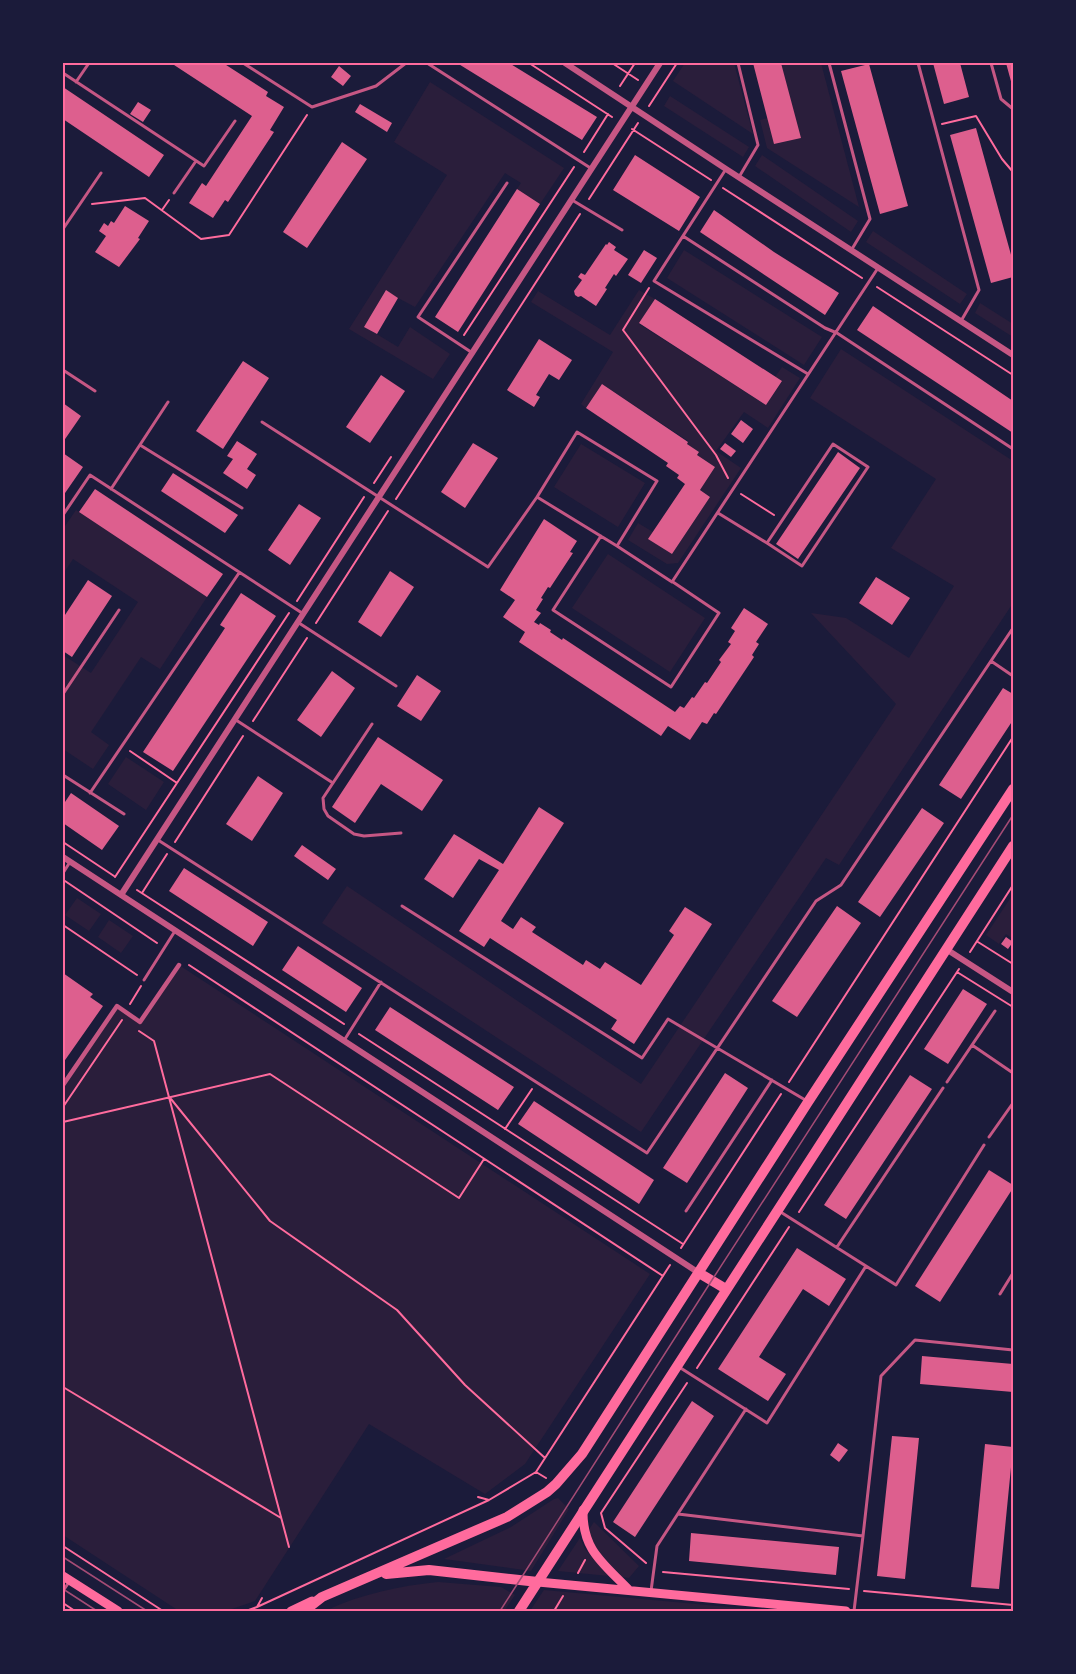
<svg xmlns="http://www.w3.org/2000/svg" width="1076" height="1674" viewBox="0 0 1076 1674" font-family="'Noto Sans',sans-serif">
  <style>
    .green { fill: #2a1e3b }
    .building { fill: #dd5f8e }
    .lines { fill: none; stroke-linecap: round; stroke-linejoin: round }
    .path { stroke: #ff6b9d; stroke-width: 2 }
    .service { stroke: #c65784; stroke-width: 3 }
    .pedestrian { stroke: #c65784; stroke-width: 4.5 }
    .minor { stroke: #c65784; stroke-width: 6 }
    .secondary { stroke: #ff6b9d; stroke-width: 9 }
    .trunk { stroke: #ff6b9d; stroke-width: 10 }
    .tram { stroke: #a44b75; stroke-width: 1.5 }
    .neatline { fill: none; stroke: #ff6b9d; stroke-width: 2 }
  </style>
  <rect width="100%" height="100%" fill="#1b1b3a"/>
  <path class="green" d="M685,63H734L753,134L673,81Z
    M781,63H821L859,207L767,148L760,120L768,118L775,144L800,138Z
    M430,82L564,168L540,204L517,189L521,183L505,173L415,307L385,291L365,327L398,347L410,327L450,354L433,379L349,329L447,175L394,142Z
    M670,96L749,147L743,157L664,106Z
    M762,155L858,221L851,232L755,166Z
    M873,231L967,294L960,304L866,242Z
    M684,250L822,337L804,365L667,278Z
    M639,290L655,299L639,324L766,405L782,382L775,377L782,367L800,378L768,428L744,412L716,451L741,468L678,563L667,564L628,540L638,523L653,532L649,539L672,554L710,497L700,490L715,467L697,455L699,452L687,444L688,441L602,384L586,408L581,404L613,352L531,302L538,291L610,335Z
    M980,303L1013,324V337L975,313Z
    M841,349L1013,461V603L839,865L826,858L641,1132L322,923L347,886L641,1084L896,704L811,613L846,618L909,658L954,586L891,548L936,479L810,398Z
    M581,444L645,483L618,527L554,487Z
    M76,510L207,597L160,669L141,657L91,732L109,745L93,769L63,749V655L91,673L138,602L73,559L63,574V529Z
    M608,554L705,618L670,672L572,608Z
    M126,757L164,782L146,810L108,784Z
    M1013,894V939L1006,934L999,944L986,935Z
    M77,898L101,914L89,931L65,915Z
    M109,920L133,936L121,953L98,937Z
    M179,965L650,1274L525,1464L485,1494L369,1424L255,1601L226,1611H179L63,1535V1085L117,1006L140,1021Z
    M558,1498L569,1509L531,1571L444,1559L511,1527L554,1499Z
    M594,1522L639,1566L629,1578L622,1577L598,1552L588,1531Z
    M580,1538L585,1549L609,1576L558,1571Z
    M438,1582L501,1587L515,1595L504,1611H325C361,1594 399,1586 438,1582Z
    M544,1590L771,1611H530Z"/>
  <path class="building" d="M171,63H223L268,92L266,96L284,107L270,130L274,132L228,202L225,200L213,218L189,203L202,183L206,186L252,116Z
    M457,63H509L597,117L582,140Z
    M753,63H781L801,138L774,144Z
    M933,63H960L969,97L944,104Z
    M1006,63H1013V85H1012Z
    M869,64L908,206L880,214L841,71Z
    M339,66L351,76L343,86L331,77Z
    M63,87L164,155L149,177L63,119Z
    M138,102L151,110L143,122L130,114Z
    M360,104L392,123L387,132L355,112Z
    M976,128L1013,262V277L991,283L950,135Z
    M342,142L367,159L307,248L283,232Z
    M635,155L700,197L679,231L613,190Z
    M517,189L540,204L458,332L435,317Z
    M125,206L149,221L138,238L140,239L119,267L95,252L106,236L99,231L104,223L108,226L111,221L114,223Z
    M714,210L774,252L839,293L825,315L700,232Z
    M609,242L616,247L614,250L628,259L616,276L614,274L605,288L607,289L596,306L581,296L578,297L575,295L574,291L582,280L578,277L581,273L585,275L606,244L607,245Z
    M644,250L657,258L641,283L628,275Z
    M386,290L398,298L377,334L364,327Z
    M655,299L782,381L766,405L639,323Z
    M873,306L1013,401V433L857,330Z
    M539,339L572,360L559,380L549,374L536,395L540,397L534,407L507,390Z
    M243,361L269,378L223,449L196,431Z
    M381,375L405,391L370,443L346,427Z
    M602,384L688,442L687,444L699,452L697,455L715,467L700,490L710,497L672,554L648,539L685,484L677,478L679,475L666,466L668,463L586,408Z
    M63,403L81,416L63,442Z
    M741,420L753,429L743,443L731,434Z
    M237,441L257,454L247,469L256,475L247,489L223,473L233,459L227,456Z
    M473,443L498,458L465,508L441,492Z
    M725,443L736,451L731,457L720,449Z
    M838,452L860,468L798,559L776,544Z
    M63,453L83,467L63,496Z
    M173,473L238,515L225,533L161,491Z
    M95,489L223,574L207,597L79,512Z
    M299,504L321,518L290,565L268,550Z
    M544,519L577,541L570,552L573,553L550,588L548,587L541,598L543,599L536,610L541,613L534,622L539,625L540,623L551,630L550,632L562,640L563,638L675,712L680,706L684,708L692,697L694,698L705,682L707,683L721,662L719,660L731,644L728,642L735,631L731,628L744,608L768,624L756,642L759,644L752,655L754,657L716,714L714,713L707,724L702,722L690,740L668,726L661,736L519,642L525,632L503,617L515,600L500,590Z
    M390,571L414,587L381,637L358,622Z
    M876,577L910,598L892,625L859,603Z
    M88,580L112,596L72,657L63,651V618Z
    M241,593L276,616L173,771L143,752L225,628L220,625Z
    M332,671L355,688L321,737L297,720Z
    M417,675L441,691L421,721L397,706Z
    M1003,688L1013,694V720L961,799L939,785Z
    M378,737L443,780L422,811L381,784L355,823L332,807Z
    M258,776L283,793L252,841L226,824Z
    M71,793L119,826L102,850L63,823V805Z
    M539,807L564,823L501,921L513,929L521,917L536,927L532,932L583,965L586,960L600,969L605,962L641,985L674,935L669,931L685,907L712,924L634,1044L611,1029L617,1020L490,938L484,947L459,931L499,870L479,859L453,898L424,879L454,834L503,864Z
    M922,808L944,823L880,917L858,902Z
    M302,845L336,869L328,880L294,856Z
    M184,868L268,922L253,946L169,891Z
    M837,906L861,923L797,1017L772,1001Z
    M1006,937L1013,942L1008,949L1001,944Z
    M298,946L362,988L346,1012L282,970Z
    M63,973L93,994L90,997L103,1006L63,1063Z
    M963,989L987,1004L948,1064L924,1049Z
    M390,1007L514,1087L498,1110L375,1030Z
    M725,1073L748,1088L687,1183L663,1168Z
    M910,1075L932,1089L846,1219L824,1205Z
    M534,1101L654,1180L639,1204L518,1124Z
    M989,1170L1013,1185V1188L940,1302L915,1286Z
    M797,1248L846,1279L829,1306L803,1289L759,1357L786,1374L768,1401L718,1369Z
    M922,1356L1013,1364V1392L920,1384Z
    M692,1401L714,1416L635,1537L613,1522Z
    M892,1436L919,1438L905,1579L877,1576Z
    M838,1443L848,1450L839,1462L830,1455Z
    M985,1444L1013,1447L999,1589L971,1587Z
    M691,1533L839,1547L836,1575L689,1561Z"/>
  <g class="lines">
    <path class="path" d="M529,63L612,117
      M612,63L638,80
      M620,86L635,63
      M649,106L677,63
      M942,124L976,116L1002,159L1013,172
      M632,129L711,180
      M584,152L608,114
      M723,188L862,278
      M589,199L638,123
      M92,204L145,198L201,239L229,235L307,115
      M162,210L169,200
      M877,287L1013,375
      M649,288L623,330L716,455L728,478
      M464,335L574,167
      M374,483L391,457
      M741,494L774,515
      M396,499L580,214
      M297,601L364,497
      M316,623L388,511
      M253,721L307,638
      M130,751L177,783
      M63,842L114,876
      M175,842L243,736
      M115,877L289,613
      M65,881L157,943
      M137,890L344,1024
      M142,893L167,854
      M63,925L137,975
      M978,942L1013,964
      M970,952L1013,885
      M189,965L663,1276
      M957,972L1013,1007
      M130,1004L141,986
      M139,1031L154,1041L289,1547
      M359,1034L683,1244
      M789,1082L1013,737
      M171,1099L270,1221L397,1310L465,1385L545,1458
      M63,1107L122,1020
      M63,1122L270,1074L459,1198L484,1159
      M505,1129L532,1089
      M799,1212L959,969
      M681,1248L781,1094
      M697,1368L789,1227
      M63,1387L281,1518
      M536,1472L546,1478
      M478,1497L489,1500
      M63,1546L163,1611
      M646,1563L605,1528L601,1513L687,1383
      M663,1572L849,1589
      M578,1573L585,1560
      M864,1591L1013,1605
      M63,1603L75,1611
      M257,1607L262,1598
      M246,1611L257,1607L489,1500L536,1472L670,1265
      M554,1611L563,1596"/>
    <path class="service" d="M243,63L312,107L376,86L406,63
      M427,63L592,169
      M738,63L758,145L739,177
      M829,63L870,219L852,249
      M918,63L979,290L961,321
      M991,63L1001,99L1013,109
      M63,73L204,166L235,121
      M76,82L89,63
      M726,169L654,281L808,374
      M174,193L196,161
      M572,200L622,230
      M63,229L101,173
      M683,236L825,328L837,333L1013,449
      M471,352L418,317L507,183
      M63,370L95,391
      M262,422L488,567L537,497L617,546L672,582L878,268
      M833,444L868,467L802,566L767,543Z
      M140,445L242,508
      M111,489L168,402
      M537,497L577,432L657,481L617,546
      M718,513L767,543
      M63,515L90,475L302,613
      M601,536L553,610L671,687L719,613L673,582
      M299,623L396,686
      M991,661L1013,676
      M63,694L119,610
      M236,720L333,783
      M372,724L323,798L324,809L328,816L354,834L364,836L401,833
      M63,775L124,814
      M90,793L239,573
      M158,840L647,1153L816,901L841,885L1013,628
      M63,873L70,862
      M402,906L642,1058L668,1019L807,1101
      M144,980L175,931
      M345,1039L381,982
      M972,1045L1013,1073
      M947,1082L995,1011
      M989,1137L1013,1103
      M686,1211L772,1080
      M779,1211L896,1285L984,1145
      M837,1247L943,1088
      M1000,1294L1013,1273
      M679,1367L767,1423L866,1266
      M678,1514L863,1536L881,1376L915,1340L1013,1350
      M1013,1571V1578
      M63,1591L69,1582
      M651,1591L657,1546L746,1409
      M854,1611L863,1536"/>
    <path class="pedestrian" d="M63,1085L117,1006L140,1022L179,965"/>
    <path class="minor" d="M565,63L726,169L1013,355
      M63,857L699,1273
      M121,895L660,63
      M946,949L1013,992"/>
    <path class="secondary" d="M583,1510C582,1550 603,1563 629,1590
      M63,1576L118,1611
      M538,1582L846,1611
      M291,1611L312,1601"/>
    <path class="trunk" d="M699,1273L726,1289
      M386,1574L429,1570L538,1582
      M304,1611L322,1597L507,1517L547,1492L556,1484L582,1454L808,1102L1013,789
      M519,1611L1013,846"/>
    <path class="tram" d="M63,1557L147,1611
      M63,1589L97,1611
      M500,1611L712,1280L1013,815"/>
  </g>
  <rect width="1076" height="1674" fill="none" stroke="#1b1b3a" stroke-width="129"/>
  <rect x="64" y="64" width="948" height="1546" class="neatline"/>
</svg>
